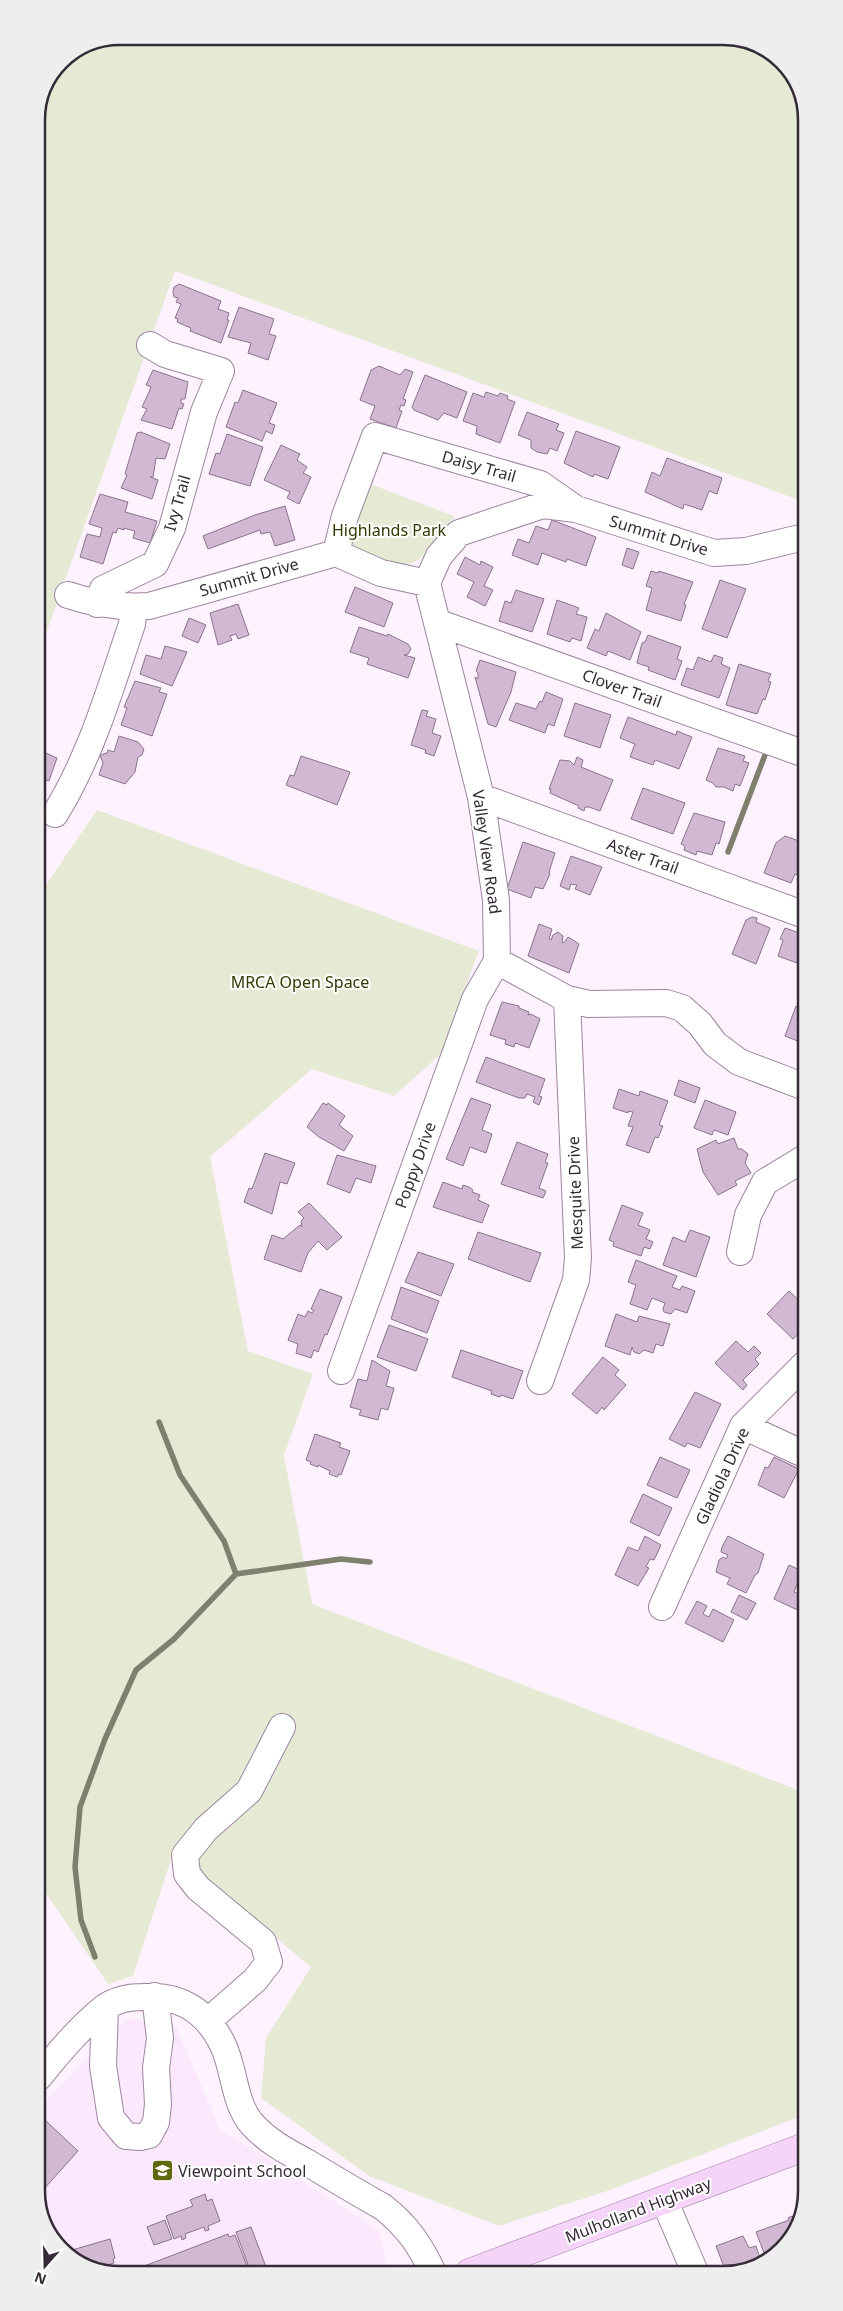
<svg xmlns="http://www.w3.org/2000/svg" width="843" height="2311" viewBox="0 0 843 2311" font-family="'Noto Sans',sans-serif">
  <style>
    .built { fill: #fbe8fd }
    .green { fill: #e6ead5 }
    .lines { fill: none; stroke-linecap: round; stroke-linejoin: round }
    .stream { stroke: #7e7f6c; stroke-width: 5.5 }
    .building { fill: #d1b9d4; stroke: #8b738d }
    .minor-casing { stroke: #9d859f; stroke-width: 28 }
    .major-casing { stroke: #af87b3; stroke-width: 29 }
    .minor { stroke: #fff; stroke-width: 26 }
    .major { stroke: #f6d4fa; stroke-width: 28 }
    .labels { text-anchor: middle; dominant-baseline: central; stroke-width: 4; stroke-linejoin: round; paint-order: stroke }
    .street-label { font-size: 16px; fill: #352b36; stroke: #fff }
    .park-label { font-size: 16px; fill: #333900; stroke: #fff }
    .poi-label { font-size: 16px; fill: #352b36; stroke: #fff; text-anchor: start }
    .rim { fill: none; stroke: #352b36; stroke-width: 2.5 }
  </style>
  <rect width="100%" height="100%" fill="#fdf2fe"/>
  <path class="built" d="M127,2018L176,2027L220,2129L379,2230L388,2273L115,2275L69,2257L39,2213V2107Z"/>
  <path class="green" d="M728,36L774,54L804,98V502L175,271L37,659L36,115L61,61L88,43Z
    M365,482L454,516V528C437,544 418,570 392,565C378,562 364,555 351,550L345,538Z
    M97,810L479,951L441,1054L394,1096L312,1069L210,1157L248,1351L313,1374L284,1455L312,1604L806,1793L807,2114L610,2190L499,2226L369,2176L261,2098L266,2038L311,1967L217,1889L175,1847L133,1976L108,1984L39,1883L37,898Z"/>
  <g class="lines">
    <path class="stream" d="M728,852L765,755
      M159,1422L180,1475L224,1541L236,1574
      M95,1957L81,1920L75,1867L80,1807L105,1739L136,1670L174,1639L236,1574L341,1559L370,1562"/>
  </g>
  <path class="building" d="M179,284L221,301L218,309L229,313L227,320H229L221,343L190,331L191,328L177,322L178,319L175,318L181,304L176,302L178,298L174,297L173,292L174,287Z
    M239,307L274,319L269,334L276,336L268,360L248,353L251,343L228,337Z
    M379,366L400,375L405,369L413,372L403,399L406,400L404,406L401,405L399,410L402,411L396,428L370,419L375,406L360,400L371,370Z
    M153,370L188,382L185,399H181V403L184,404L182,409L179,408L172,429L141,420L147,409L142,407L149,392L151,387L146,385Z
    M425,375L467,392L457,418L444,413L438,420L414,410L412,407Z
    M243,390L277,403L269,423L275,425L272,434L266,431L262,441L226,427L235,402L238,403Z
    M486,392L498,396L500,393L508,396L507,399L515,402L500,443L476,434L477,426L463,421L473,393L484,397Z
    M527,412L559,424L556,430L564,433L557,451L550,448L547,454L537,452L531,448V440L518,435Z
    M576,431L620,447L608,479L594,474L593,477L564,463Z
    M141,432L170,444L165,459L156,458L153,477H150L158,480L152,499L121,488L127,475L125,474L137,433Z
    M227,434L263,447L250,486L209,474L216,453L220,454Z
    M281,445L300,454L297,460L307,467L303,473L311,477L299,504L287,498L290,492L264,480Z
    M667,458L722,478L717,494L709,491L702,510L684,504L683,509L645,492L652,472L660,476Z
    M100,494L128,502L125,512L157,521L150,543L133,538L135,531L124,528V530L118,528L116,533L113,532L103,564L80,557L87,534L100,537L102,528L89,524Z
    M285,506L295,540L275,546L270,532L261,534L260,530L208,549L203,536L255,515Z
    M552,520L596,537L586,566L567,559L566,562L542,553L538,565L512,555L518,539L529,543L536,526L548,530Z
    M627,548L639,552L633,569L622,565Z
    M465,557L480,565L481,561L493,567L484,586L493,590L485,606L467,597L474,582L457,574Z
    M651,571L658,573L659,571L693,582L684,604L686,605L681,621L646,610L652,588L646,586Z
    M720,580L746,589L727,638L702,629Z
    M355,587L393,603L384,627L345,612Z
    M516,590L544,599L532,632L499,621L505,601L511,603Z
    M557,600L579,608L576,614L587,617L581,641L572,638L570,642L547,634Z
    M238,604L249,635L238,639L236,634L230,636L232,640L218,645L210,613Z
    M606,613L641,632L630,660L608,651L606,656L587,648L595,629L599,631Z
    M189,618L206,625L198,643L182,636Z
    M359,627L387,636L388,634L408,644L411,649L408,654L404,655L415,658L408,678L367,664L369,658L350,652Z
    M648,635L681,647L677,659L682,661L675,680L648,670L649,667L637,663L642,643L645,642Z
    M165,646L187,652L172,686L140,674L146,655L161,659Z
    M714,655L723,658L721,664L730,668L719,698L681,685L687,668L693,670L698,657L711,662Z
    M480,660L516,672L511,692L496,727L488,724L475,677L478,679V673L476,671Z
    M739,664L771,674L768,681L771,682L765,700L763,699L757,714L726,705Z
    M135,681L161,688L159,692L167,694L152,736L121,725L127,708L124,707Z
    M546,692L563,699L554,726L548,724L545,733L509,720L516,703L536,709L540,701L542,702Z
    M575,703L611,715L600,748L564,736Z
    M422,710L428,711L426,716L436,719L432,733L441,736L434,756L425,753L426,750L411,745Z
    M628,717L676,735L677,731L692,737L679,769L655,760L653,765L630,757L635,744L620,738Z
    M119,736L138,742L144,749L142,755L138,757L135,772L125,784L99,775L103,763L100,755L107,753L108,750L114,752Z
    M718,748L745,756L743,761L749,763L740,786L735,784L733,791L724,787H716L713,783L706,780Z
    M37,749L57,758L49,781L37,777Z
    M301,756L350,772L337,805L286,785L290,775L294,776Z
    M577,757L583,760L581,767L613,780L600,811L589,807H585L584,811L578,808L579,806L550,793L551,789H549L560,760L570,761L574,765Z
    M643,788L685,803L673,834L631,819Z
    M694,813L725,822L719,844L716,843L712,855L697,851L696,855L684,850L685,846L681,844Z
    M785,836L799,841L798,845L805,847V877L795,874L791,883L764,873L776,843Z
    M523,842L555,853L549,872L550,874L543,889L535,887L531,898L507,889Z
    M571,856L602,867L590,895L575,889L577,885L571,884L569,890L560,886Z
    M752,917L757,918L756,922L770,928L756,964L732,954L746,920Z
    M539,924L552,929L549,939L551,940L553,935L558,932L563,936L562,942L564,943L568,937L579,944L569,973L528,956Z
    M785,928L805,935V966L778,956L783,940L780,939Z
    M502,1002L519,1006V1008L529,1012L528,1015L531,1014L540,1019L529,1048L515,1043L514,1047L505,1044L506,1040L490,1035Z
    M800,1003L805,1005V1029L800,1042L785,1036L796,1006L798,1007Z
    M486,1057L545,1079L539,1096L542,1097L539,1105L533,1102L535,1097L527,1094L525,1098H519L476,1082Z
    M679,1080L700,1088L695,1103L674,1095Z
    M619,1089L639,1096L640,1091L668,1101L659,1125L663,1126L658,1138L655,1137L649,1153L626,1145L633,1127L628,1126L633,1112L628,1111V1113L613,1108Z
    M471,1098L491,1105L482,1130L492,1134L486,1153L470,1147L463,1166L446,1159Z
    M705,1100L736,1112L728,1135L714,1130L712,1135L694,1128Z
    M323,1103L327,1105L328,1103L345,1116L339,1125L353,1136L344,1151L319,1137L307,1127Z
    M734,1138L738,1149H742L748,1154L745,1163L751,1173L735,1181L737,1185L718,1195L703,1172L697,1149L716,1140L718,1144Z
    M517,1142L548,1154L545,1162L548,1163L539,1188L546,1191L543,1198L501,1184Z
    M265,1153L295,1163L287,1184L280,1182L272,1214L244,1202L249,1188L252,1189Z
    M337,1155L376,1166L371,1183L356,1178L350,1193L327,1184Z
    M443,1182L462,1189L463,1185L469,1187L473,1190L472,1192L480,1195L478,1200L489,1205L482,1223L433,1207Z
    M309,1203L342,1237L327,1250L318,1241L308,1253L301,1272L264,1259L272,1235L283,1239L300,1225L302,1227L301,1221L304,1218L298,1212Z
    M622,1205L643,1213L638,1225L650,1230L646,1239L653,1242L650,1249L644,1247L641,1256L613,1246L614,1242L609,1240Z
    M690,1230L710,1237L696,1277L663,1265L673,1237L685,1242Z
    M478,1232L541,1253L530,1282L468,1259Z
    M418,1252L454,1264L441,1296L405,1282Z
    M636,1260L677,1276L672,1287L680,1290L682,1286L695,1291L687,1313L675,1309L671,1314L664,1312L663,1309L665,1303L652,1298L647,1310L630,1304L636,1285L628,1282Z
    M401,1287L439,1301L427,1333L391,1319Z
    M320,1289L342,1297L327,1335L325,1334L318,1352L314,1350L311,1358L296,1353L298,1344L288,1340L298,1314L305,1317L308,1311L312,1313L314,1310L311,1309Z
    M789,1291L806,1307V1327L793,1339L767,1314Z
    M616,1314L637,1322L639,1316L670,1324L663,1346L656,1344L653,1353L644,1350L639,1354L634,1352L632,1347L630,1355L605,1346Z
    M389,1325L428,1339L416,1371L377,1357Z
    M736,1341L748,1352L754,1346L761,1353L755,1359L759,1364L743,1380L747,1385L743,1390L715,1363Z
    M461,1350L523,1371L513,1399L501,1395L500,1397L491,1394L492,1391L452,1377Z
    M603,1357L619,1370L615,1375L626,1385L604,1410L602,1407L597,1414L572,1394Z
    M372,1360L390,1371L386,1386L394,1388L388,1410L381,1408L378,1420L359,1415L361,1410L350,1407L358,1379L367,1381Z
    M695,1392L721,1404L700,1448L687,1443L685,1447L669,1439Z
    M806,1410V1421L801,1415Z
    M315,1434L341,1443L339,1447L350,1451L341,1475L339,1474L337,1477L329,1474L330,1471L318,1465V1467L310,1464L311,1462L306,1460Z
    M660,1457L690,1470L677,1498L647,1485Z
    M774,1457L799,1469L784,1498L758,1485L765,1467L768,1468Z
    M643,1494L672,1508L659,1536L630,1522Z
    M645,1536L661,1545L654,1560L650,1559L646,1567L649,1568L638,1586L615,1575L628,1547L638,1551Z
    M728,1536L764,1554L758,1573L755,1575L746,1593L727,1584L730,1578L716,1572L719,1560L723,1557L726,1559L728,1555L721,1552L722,1547Z
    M789,1565L806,1573V1586L798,1582L794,1592L806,1597V1614L774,1599Z
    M739,1595L756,1603L747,1620L731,1612Z
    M697,1601L707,1606L703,1614L709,1617L713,1609L734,1620L723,1642L685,1623Z
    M45,2120L78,2151L43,2190L39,2187V2126Z
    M205,2194L207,2201L212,2199L220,2221L208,2226L209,2230L205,2231L204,2227L185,2234L186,2238L182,2240L181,2236L174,2239L166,2216L193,2206L190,2200Z
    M39,2209L55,2237L39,2213Z
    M792,2216L795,2224L789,2242L766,2258L756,2232L789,2220L788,2218Z
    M165,2220L172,2239L154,2245L147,2227Z
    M251,2227L266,2267L251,2273L236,2232Z
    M228,2234L229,2237L235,2235L250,2274L121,2275Z
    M743,2236L749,2248L756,2246L761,2261L745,2272H726L716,2246Z
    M110,2239L115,2258L113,2259L114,2263L97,2268L69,2257L65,2252Z
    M664,2267L666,2272H651Z"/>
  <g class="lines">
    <defs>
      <path id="minor" d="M336,553L345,516L375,436L540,484L573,507
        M68,595C95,604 120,608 149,606L336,553L381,573L427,583
        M97,604L103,589L155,564L172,528L204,412L221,371L165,354L150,345
        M439,623L805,754
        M481,797L805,915
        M55,814C91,756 110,689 132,624L134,607
        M497,961L496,900L481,797L427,583L439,556L459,533L543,505L576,509L714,553L746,551L804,537
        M497,961L567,999L589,1004L666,1003L682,1008L700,1024L715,1044L739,1062L805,1087
        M740,1252L748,1215L765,1182L805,1158
        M341,1371L475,999L497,961
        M540,1381L576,1280L578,1258L567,999
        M743,1426L806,1455
        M662,1607L743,1426L806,1363
        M105,2008L103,2066L111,2118L126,2136L140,2137L149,2135L156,2122L158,2104L156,2068L160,2038L155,1996
        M208,2021L255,1980L269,1962L263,1942L198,1888L187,1874L185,1855L206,1829L249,1791L282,1727
        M39,2077C58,2053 80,2027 104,2008C116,1999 129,1997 143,1997C179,1994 206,2011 222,2043C235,2068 233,2102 252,2124C268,2142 288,2152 308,2163C333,2178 358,2193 383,2207C407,2226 421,2246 433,2273
        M664,2200L695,2272"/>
      <path id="major" d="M469,2273L807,2146"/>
    </defs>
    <use href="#minor" class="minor-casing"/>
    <use href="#major" class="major-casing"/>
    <use href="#minor" class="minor"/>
    <use href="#major" class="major"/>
  </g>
  <defs>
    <symbol id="school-square" viewBox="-11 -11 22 22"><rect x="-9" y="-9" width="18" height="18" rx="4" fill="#5f680c" stroke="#fff"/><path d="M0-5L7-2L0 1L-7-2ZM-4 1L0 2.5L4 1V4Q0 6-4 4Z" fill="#fff"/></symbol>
  </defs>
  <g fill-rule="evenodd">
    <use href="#school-square" x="150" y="2158" width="25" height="25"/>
  </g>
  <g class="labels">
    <g class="street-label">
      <text transform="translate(479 466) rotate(16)">Daisy Trail</text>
      <text transform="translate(177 503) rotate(-74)">Ivy Trail</text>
      <text transform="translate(659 535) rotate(17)">Summit Drive</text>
      <text transform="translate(249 577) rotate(-16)">Summit Drive</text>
      <text transform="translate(622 688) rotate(20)">Clover Trail</text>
      <text transform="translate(487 852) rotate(82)">Valley View Road</text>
      <text transform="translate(643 856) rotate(20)">Aster Trail</text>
      <text transform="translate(415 1165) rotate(-70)">Poppy Drive</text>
      <text transform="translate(575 1193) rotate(-92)">Mesquite Drive</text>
      <text transform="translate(722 1476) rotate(-65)">Gladiola Drive</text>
      <text transform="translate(638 2210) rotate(-21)">Mulholland Highway</text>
    </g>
    <g class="park-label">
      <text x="389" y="530">Highlands Park</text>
      <text x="300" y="982">MRCA Open Space</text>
    </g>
    <g class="poi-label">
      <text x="178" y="2171">Viewpoint School</text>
    </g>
  </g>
  <path d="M0 0H843V2311H0ZM120 45H723A75 75 0 0 1 798 120V2191A75 75 0 0 1 723 2266H120A75 75 0 0 1 45 2191V120A75 75 0 0 1 120 45Z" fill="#efeeef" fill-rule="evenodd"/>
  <path class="rim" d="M120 45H723A75 75 0 0 1 798 120V2191A75 75 0 0 1 723 2266H120A75 75 0 0 1 45 2191V120A75 75 0 0 1 120 45Z"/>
  <g transform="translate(45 2266) rotate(200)" stroke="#ffffff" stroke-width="4" paint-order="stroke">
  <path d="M0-4L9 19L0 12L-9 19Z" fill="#352b36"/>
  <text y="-8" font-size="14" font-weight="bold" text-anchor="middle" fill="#352b36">N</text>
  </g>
</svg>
